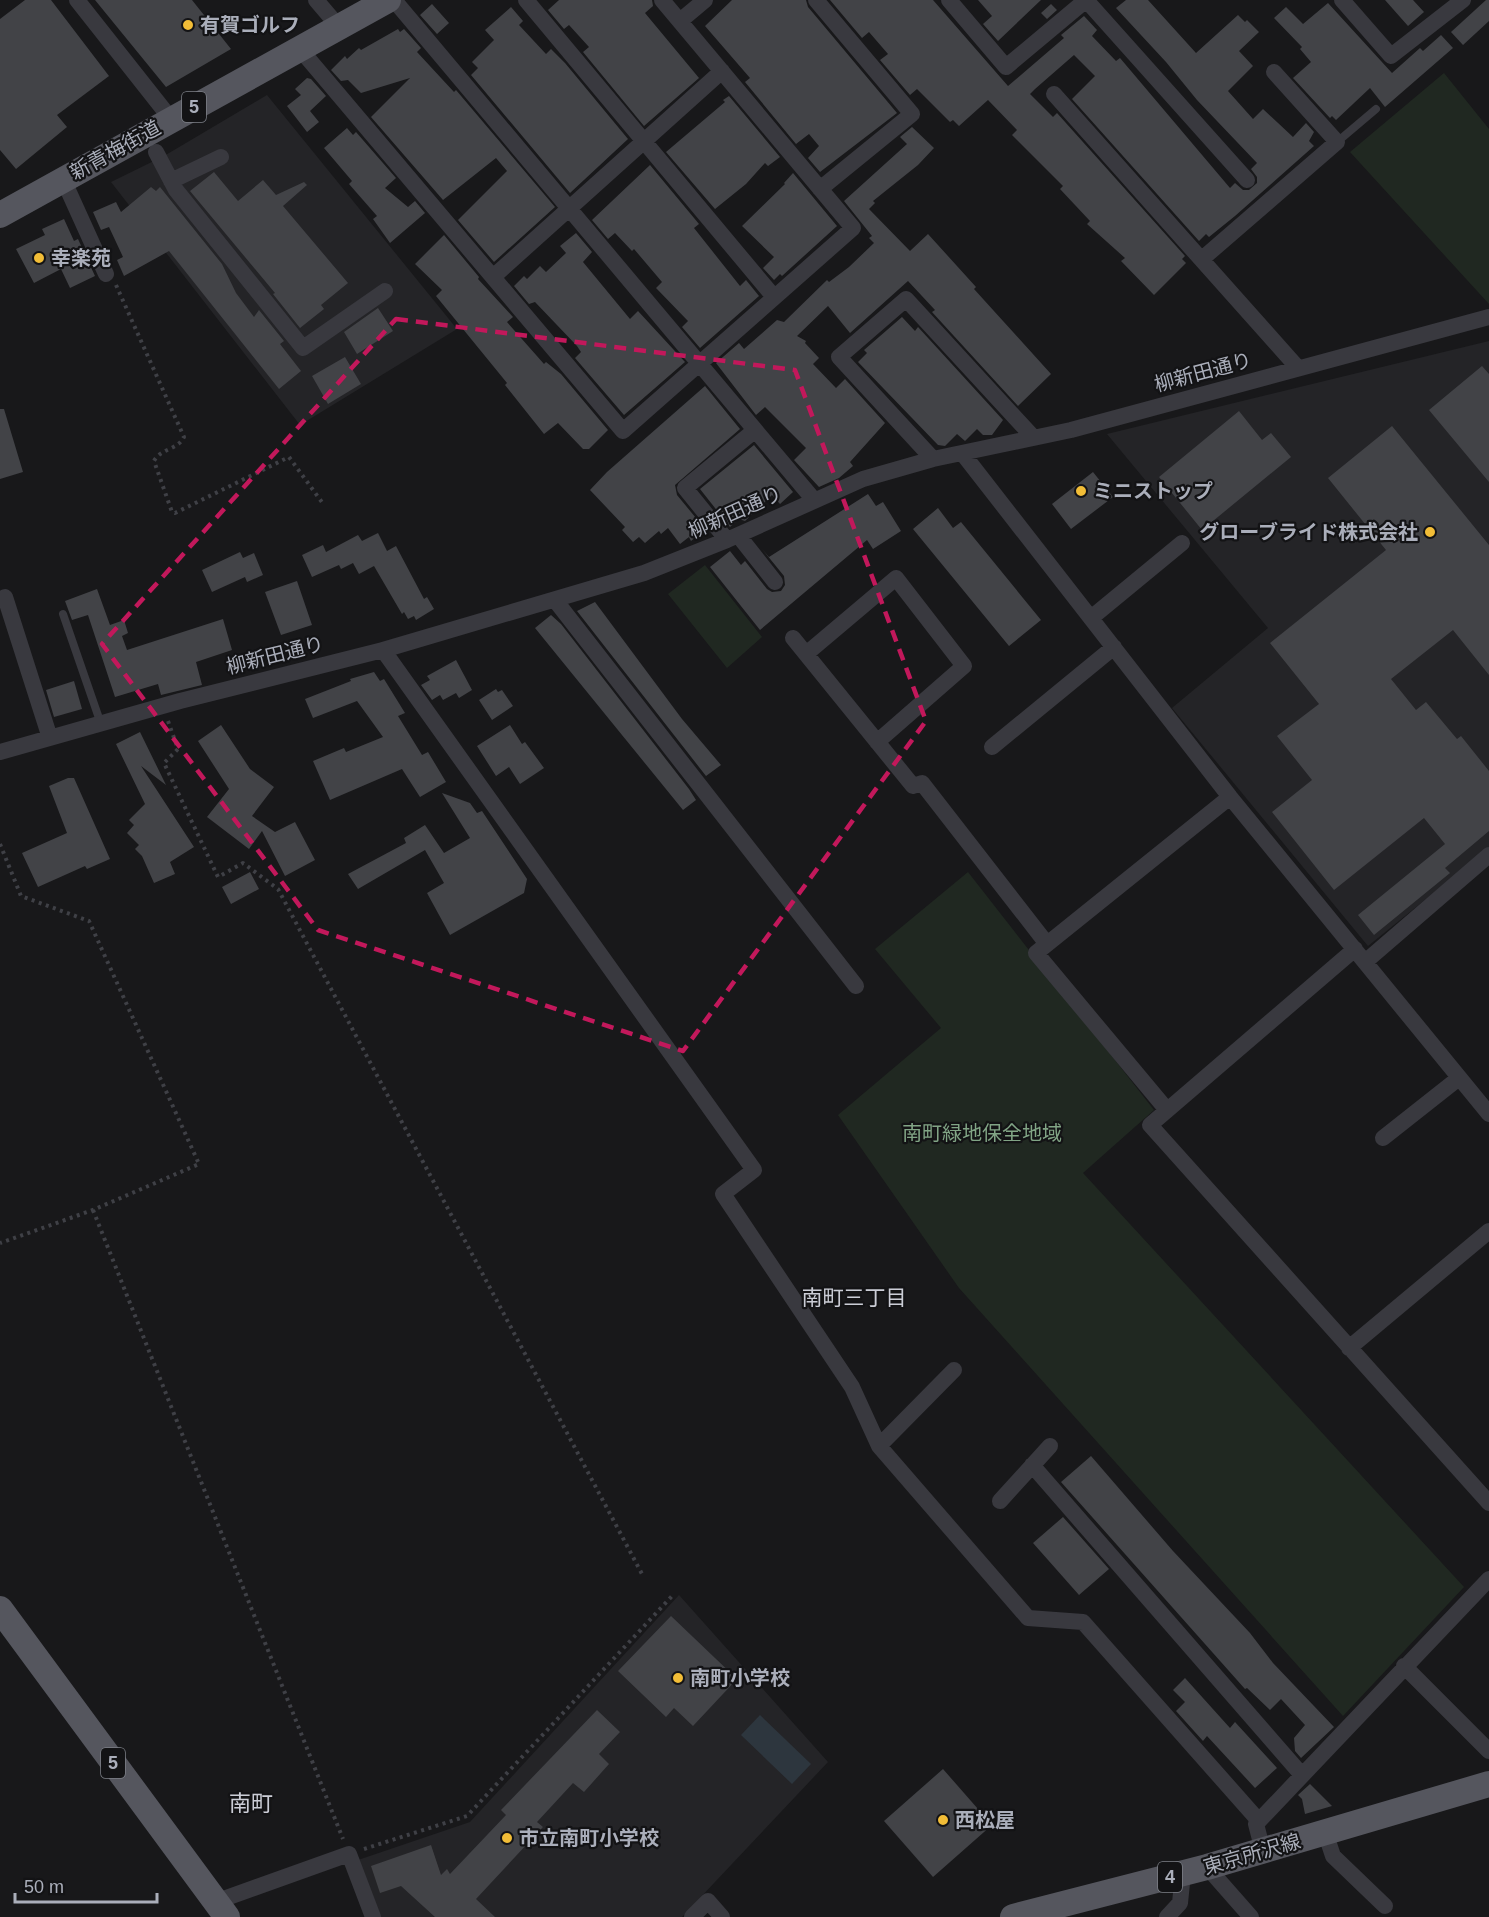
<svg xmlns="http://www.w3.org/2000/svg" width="1489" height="1917" viewBox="0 0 1489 1917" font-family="Arial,'Noto Sans JP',sans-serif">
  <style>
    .built { fill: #242427 }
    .green { fill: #202821 }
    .water { fill: #2d363e }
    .building { fill: #424347 }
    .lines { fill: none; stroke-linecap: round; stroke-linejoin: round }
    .path { stroke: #3f4046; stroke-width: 4; stroke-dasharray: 3 4.5; stroke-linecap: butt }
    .lane { stroke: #39393f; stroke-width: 8 }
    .street { stroke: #39393f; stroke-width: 16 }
    .primary { stroke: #55565e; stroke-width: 26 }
    .marked { fill: none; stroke: #c2185b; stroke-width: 4.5; stroke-dasharray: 12 8; stroke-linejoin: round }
    .poi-dot { fill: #f2bd37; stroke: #131315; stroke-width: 2 }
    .labels { text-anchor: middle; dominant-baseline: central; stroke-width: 4.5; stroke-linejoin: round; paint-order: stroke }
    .shield { fill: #131315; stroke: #7d8088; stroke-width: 1.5 }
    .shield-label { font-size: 18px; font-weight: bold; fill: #aaaeba }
    .poi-label { font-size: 20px; font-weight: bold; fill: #aaaeba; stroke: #131315; text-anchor: start }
    .street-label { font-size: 20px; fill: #aaaeba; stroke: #131315 }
    .park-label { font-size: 20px; fill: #81a485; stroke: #131315 }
    .neighbourhood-label { font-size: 21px; fill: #cbcdd6; stroke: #131315 }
    .quarter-label { font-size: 22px; fill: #cbcdd6; stroke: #131315 }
  </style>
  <rect width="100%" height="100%" fill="#18181a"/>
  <path class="built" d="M267,95L457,329L300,425L111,182L164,156Z
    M1489,341V848L1368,946L1172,708L1268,628L1107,434Z
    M679,1595L828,1762L682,1917H376L358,1860L470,1822Z"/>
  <path class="green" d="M1444,73L1489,129V304L1350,152Z
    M705,565L762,637L727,668L668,594Z
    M968,872L1154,1110L1083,1173L1464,1587L1343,1716L959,1288L838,1115L941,1028L875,949Z"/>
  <path class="water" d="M760,1715L811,1764L792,1784L741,1735Z"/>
  <path class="building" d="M25,0H51L109,76L57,115L67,127L16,169L0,150V19Z
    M95,0H192L231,49L166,87Z
    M559,0H652L653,6L645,13L699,78L644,126L583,52L589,47L569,25L564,29L548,10Z
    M732,0H806L808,7L897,113L820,172L808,158L819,146L809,134L796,144L745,82L750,78L705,26Z
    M830,0H933L1008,86L1064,38L1061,35L1084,16L1097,30L1092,36L1116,61L1120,58L1230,188L1235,183L1243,190H1249L1257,183V177L1251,169L1257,163L1197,100L1166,62L1116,8L1126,0H1148L1196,53L1238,15L1245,22L1247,20L1259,32L1239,51L1253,66L1228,91L1253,119L1263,109L1293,137L1306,123L1314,132L1309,141L1314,146L1235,216L1209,237L1206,234L1199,241L1072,99L1095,76L1074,55L1035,89L1030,94L1053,117L1057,113L1185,256L1182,259L1186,263L1154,295L1121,261L1125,258L1087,224L1090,221L1060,189L1063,186L1012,135L1017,130L988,100L959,126L953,120L950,122L917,89L910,95L880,60L888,54L869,32L862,38Z
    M978,0H1041L998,41L983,24L992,16Z
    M1385,0H1413L1424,12L1408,26Z
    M1486,0H1489V21L1463,45L1451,32Z
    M1328,3L1392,73L1420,48L1423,51L1441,35L1453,48L1385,107L1370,88L1336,120L1332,116L1330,118L1293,78L1311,62L1300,49L1302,47L1274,18L1286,7L1303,24Z
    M432,4L449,23L437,34L420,15Z
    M1051,4L1057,10L1047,19L1041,13Z
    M511,7L523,21L519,25L546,54L551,49L565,63L628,139L570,193L471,75L478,68L472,62L494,40L485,30Z
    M398,29L400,32L404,29L421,48L417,52L454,92L456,90L555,207L494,262L458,220L507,171L496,158L443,200L371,117L410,78L361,93L348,80L341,81L331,70L345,56L347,59L359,48L361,50Z
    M307,78L311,79L326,96L310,111L319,122L307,132L287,106L301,95L295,89Z
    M729,96L780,157L768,166L765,163L746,184L715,209L666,152L725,102L723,100Z
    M912,127L934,148L918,165L873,201L875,203L869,209L910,251L928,234L976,287L974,289L1051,374L1018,406L932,312L935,310L908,281L850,333L828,306L797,336L806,341L805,343L819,358L813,364L836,388L845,379L885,423L850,462L853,466L839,478L819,487L794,460L806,448L765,407L756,415L716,363L739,343L744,349L777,320L784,322L827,280L829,282L849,267L874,243L869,238L872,236L844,201L907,144L900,137Z
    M347,128L353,135L356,132L396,178L385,188L408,207L415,201L425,213L390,243L373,219L377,216L349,184L352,181L324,148Z
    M650,165L699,224L694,228L740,286L746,280L759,296L700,348L682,327L688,321L656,288L662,282L634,249L632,251L615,233L608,239L592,220Z
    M214,172L238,201L263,180L276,195L304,182L307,185L283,206L348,283L321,305L324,309L300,328L273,294L275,293L190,191Z
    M793,173L837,226L782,276L780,274L774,280L763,268L774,257L742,226L785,184L784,183Z
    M151,187L156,191L160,187L222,264L236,293L254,317L259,310L284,341L280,344L301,371L279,389L169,251L124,276L117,260L123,257L109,227L101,230L93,212L116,202L121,212Z
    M64,219L74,241L78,239L95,276L70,288L61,269L34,283L16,249L45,235L42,229Z
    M576,233L592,252L583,262L630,319L638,311L685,362L624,415L575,358L581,352L577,346L535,302L529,304L514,286L524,276L527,279L540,266L546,272L566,253L560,246Z
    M444,235L479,277L478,279L513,317L507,322L544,364L546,362L561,374L608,430L589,449H583L558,423L544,434L505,385L507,383L436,296L442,290L415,264Z
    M378,308L393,331L357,354L344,332Z
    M902,317L915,331L918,327L1003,420L992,435H983L977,429L965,441L957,434L945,446L938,445L858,362L867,353L864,350Z
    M345,357L361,384L328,404L312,376Z
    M1482,366L1489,374V482L1429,410Z
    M705,386L740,429L675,485L677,495L705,529L691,541L689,537L680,544L668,528L661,534L659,531L645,543L639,537L633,542L622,530L625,527L590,490L607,472Z
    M0,409H4L23,472L0,479Z
    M1239,411L1262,440L1271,433L1291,457L1202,530L1159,477Z
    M1392,426L1489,545V675L1453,630L1391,679L1416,710L1426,702L1457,739L1461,736L1489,771V831L1445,868L1450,873L1374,935L1358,915L1445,844L1424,818L1334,890L1272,812L1312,780L1277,736L1319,704L1270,643L1386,550L1328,478Z
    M754,445L793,492L780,504L772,495L745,521L739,519L730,527L700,489Z
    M1093,472L1113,497L1071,529L1052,504Z
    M868,494L876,506L883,502L901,531L873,549L867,540L760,630L710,567L730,551L741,565L745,561L767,589L772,592L781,591L785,585L784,576L762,549L769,557Z
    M938,508L953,528L961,522L1041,620L1009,646L913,529Z
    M378,533L387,551L396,546L424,599L427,597L434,609L416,620L414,616L408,619L404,612L402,614L374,566L359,574L353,563L341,569L339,565L312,577L302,555L323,545L326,552L358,535L362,541Z
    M240,552L243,558L254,553L263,575L247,582L245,577L212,592L202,570Z
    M297,581L312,625L281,635L265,592Z
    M97,589L110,625L124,620L128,633L122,636L127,650L223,619L232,650L196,662L202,685L161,695L158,684L115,697L88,615L72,620L65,601Z
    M595,602L682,719L721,765L706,776L577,611Z
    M551,615L561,624L689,789L696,800L683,810L535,628Z
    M456,660L472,690L459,698L456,693L443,700L440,695L432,700L421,685L430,680L427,676Z
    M374,672L380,681L384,679L405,713L398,716L422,755L428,752L446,782L420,797L402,769L330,800L313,761L344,748L346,752L383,737L357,701L313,718L305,699L351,681L350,679Z
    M74,681L82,709L54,717L46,690Z
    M496,689L498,692L502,690L513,706L492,720L479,700Z
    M221,725L250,769L274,787L252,816L275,832L295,822L315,860L285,876L262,831L249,849L207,817L229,789L198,741Z
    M510,725L522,744L525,742L544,768L520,784L509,767L496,776L477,746Z
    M140,732L166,785L141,766L194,847L170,862L175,874L154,883L142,856L135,849L139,845L127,833L134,825L129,820L145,804L116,744Z
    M68,778H74L110,859L87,869L85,866L38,887L22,853L67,833L49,786Z
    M442,793L470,803L477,813L482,811L527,879L524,893L450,935L427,893L444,883L425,850L358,889L348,874L406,843L404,838L425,825L444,853L470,838Z
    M250,872L259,889L231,904L222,887Z
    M1091,1456L1173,1551L1250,1633L1273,1663L1334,1727L1301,1758L1295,1751L1294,1738L1305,1725L1281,1699L1270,1710L1247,1688L1245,1689L1061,1482Z
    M1063,1517L1109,1569L1079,1595L1033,1543Z
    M671,1616L737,1679L693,1726L674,1708L666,1717L618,1671Z
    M1185,1678L1230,1728L1235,1722L1277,1768L1255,1788L1207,1736L1203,1741L1176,1711L1185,1702L1173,1690Z
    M597,1710L620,1732L599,1754L609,1764L584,1792L573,1783L537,1822L543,1827L476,1899L495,1917H435L401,1886L380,1893L371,1866L431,1845L441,1875L447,1869L450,1874L506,1815L501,1810Z
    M943,1769L992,1825L933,1877L884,1821Z
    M1310,1784L1332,1806L1305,1814L1302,1799L1298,1795Z"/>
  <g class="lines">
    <path class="path" d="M116,285L184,437C178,450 161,448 154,461L172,512L175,513L289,457L324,505
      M168,721L178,749L164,763L218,877L243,863L278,889L642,1574
      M0,844L21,896L89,921L199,1164L93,1210L0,1243
      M93,1210L343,1839
      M364,1849L467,1816L673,1595"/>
    <path class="lane" d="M1337,142L1376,109
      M63,614L101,724"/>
    <path class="street" d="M77,0L171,119
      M316,0L339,27
      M394,0L814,500
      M526,0L774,297
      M816,0L912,114L820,189
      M949,0L1006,67L1086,0
      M1086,0L1247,180
      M1342,0L1391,56L1463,0
      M680,21L705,0
      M300,49L623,431L853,228L662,0
      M1054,94L1298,368
      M156,152L176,190L303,348L385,291
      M63,179L106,274
      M171,181L221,157
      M1202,259L1337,142L1274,72
      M493,277L722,71
      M963,454L1230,797L1489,1114
      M933,459L839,357L906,299L1033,437
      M738,535L775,582
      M727,540L685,488L754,431
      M5,597L50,738
      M555,600L856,986
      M1091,618L1182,543
      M793,638L913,786L922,783L1047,944
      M383,650L754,1170L723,1194L852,1387L879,1446L1028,1618L1083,1622L1259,1821
      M806,654L896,578L964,666L877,742
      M992,747L1114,647
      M0,752L180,701L383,650L644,573L727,540L863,479L933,459L1071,430L1489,317
      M1355,949L1150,1125L1489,1503
      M1365,962L1489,855
      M1167,1110L1036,953L1230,797
      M1383,1138L1459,1078
      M1349,1348L1489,1231
      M879,1446L954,1370
      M1032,1465L1301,1774
      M1000,1501L1050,1446
      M1404,1666L1489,1751
      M1325,1832L1333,1856L1385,1906
      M1263,1851L1256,1824L1489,1579
      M1207,1867L1251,1917
      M215,1902L349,1854L373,1917
      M692,1917L708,1901L722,1917
      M1167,1917L1180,1903L1183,1873"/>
    <path class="primary" d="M0,215L388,0
      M0,1609L227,1917
      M1013,1917L1207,1867L1489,1784"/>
  </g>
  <path class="marked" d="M396,319L795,370L926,721L683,1051L318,930L102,644Z"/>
  <g class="poi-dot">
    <circle cx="188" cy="25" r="6"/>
    <circle cx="39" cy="258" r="6"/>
    <circle cx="1081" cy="491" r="6"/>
    <circle cx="1430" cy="532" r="6"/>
    <circle cx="678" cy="1678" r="6"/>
    <circle cx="943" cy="1820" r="6"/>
    <circle cx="507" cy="1838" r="6"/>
  </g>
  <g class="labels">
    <g class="shield">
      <rect x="182" y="92" width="24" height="30" rx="4.5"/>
      <rect x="101" y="1748" width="24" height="30" rx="4.5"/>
      <rect x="1158" y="1862" width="24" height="30" rx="4.5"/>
    </g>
    <g class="shield-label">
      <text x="194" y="107">5</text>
      <text x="113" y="1763">5</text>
      <text x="1170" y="1877">4</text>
    </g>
    <g class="poi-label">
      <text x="200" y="25">有賀ゴルフ</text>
      <text x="51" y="258">幸楽苑</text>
      <text x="1093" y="491">ミニストップ</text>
      <text x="1418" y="532" text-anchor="end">グローブライド株式会社</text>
      <text x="690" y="1678">南町小学校</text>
      <text x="955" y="1820">西松屋</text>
      <text x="519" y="1838">市立南町小学校</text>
    </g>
    <g class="street-label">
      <text transform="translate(115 150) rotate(-29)">新青梅街道</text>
      <text transform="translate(1203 372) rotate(-15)">柳新田通り</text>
      <text transform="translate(735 512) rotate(-24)">柳新田通り</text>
      <text transform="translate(275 655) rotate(-14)">柳新田通り</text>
      <text transform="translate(1252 1854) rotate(-16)">東京所沢線</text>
    </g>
    <g class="park-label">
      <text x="982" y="1133">南町緑地保全地域</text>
    </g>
    <g class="neighbourhood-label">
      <text x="854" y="1297">南町三丁目</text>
    </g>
    <g class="quarter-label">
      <text x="251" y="1803">南町</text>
    </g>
  </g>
  <path d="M15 1893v9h142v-9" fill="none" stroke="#aaaeba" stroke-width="3"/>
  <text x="24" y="1893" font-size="18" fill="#aaaeba" stroke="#131315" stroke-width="4.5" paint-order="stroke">50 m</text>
</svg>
